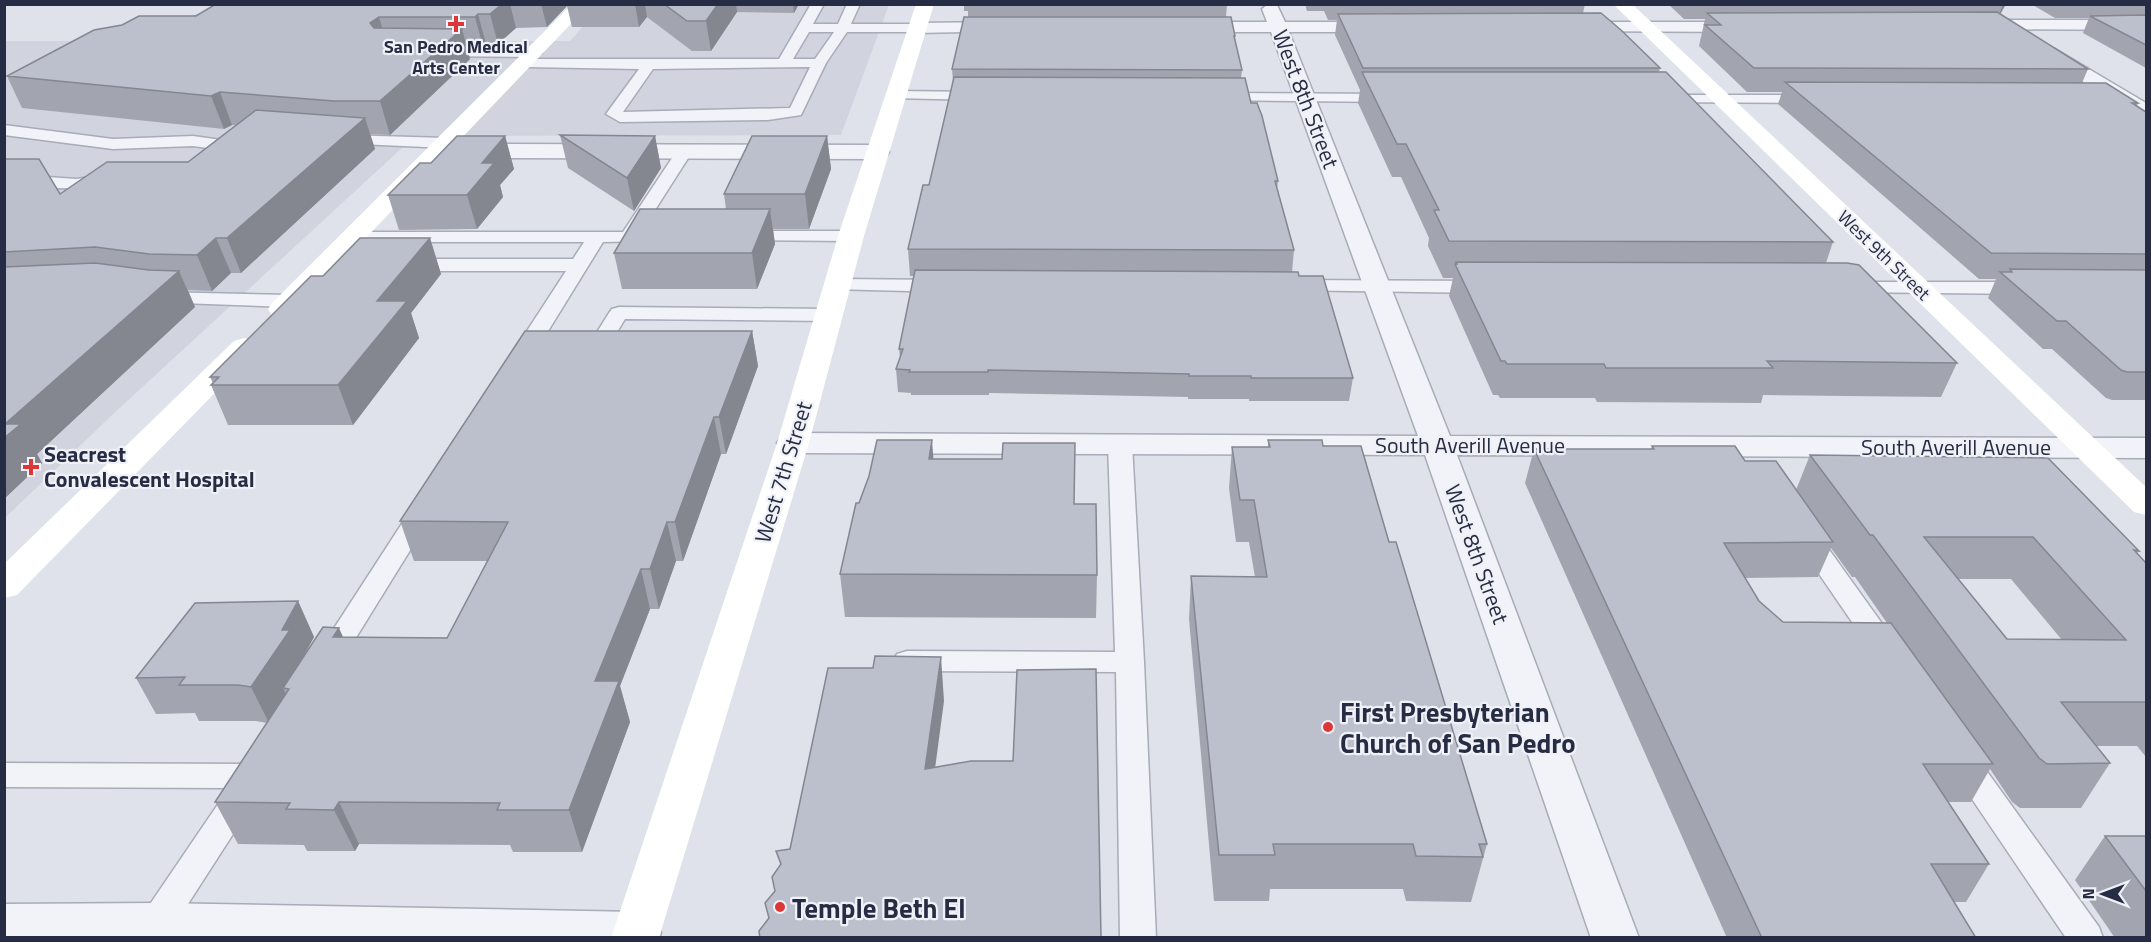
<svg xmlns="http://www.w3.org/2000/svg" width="2151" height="942" viewBox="0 0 2151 942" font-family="'Titillium Web',sans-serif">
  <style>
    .built { fill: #d1d4df }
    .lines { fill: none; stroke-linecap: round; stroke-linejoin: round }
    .stream { fill: #96a9ce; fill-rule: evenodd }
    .lane-casing { stroke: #a8abb8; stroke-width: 3 }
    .street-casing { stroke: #a8abb8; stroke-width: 3 }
    .lane { fill: #f2f3f8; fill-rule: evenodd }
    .street { fill: #f2f3f8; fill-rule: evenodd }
    .secondary { fill: #fff; fill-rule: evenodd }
    .wall { fill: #a2a5b0; fill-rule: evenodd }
    .shaded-wall { fill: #848690 }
    .building { fill: #bcc0cd; stroke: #848690; stroke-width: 1.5; fill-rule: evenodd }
    .poi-dot { fill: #dc3737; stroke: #eff1f7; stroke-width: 2 }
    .labels { text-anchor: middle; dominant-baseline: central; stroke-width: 4.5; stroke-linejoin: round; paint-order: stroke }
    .far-poi-label { font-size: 18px; font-weight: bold; fill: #262c43; stroke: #eff1f7 }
    .far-street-label { font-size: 18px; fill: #262c43; stroke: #eff1f7 }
    .street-label { font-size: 22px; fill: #262c43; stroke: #eff1f7 }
    .poi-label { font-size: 22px; font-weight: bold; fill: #262c43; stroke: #eff1f7; text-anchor: start }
    .near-poi-label { font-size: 27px; font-weight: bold; fill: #262c43; stroke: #eff1f7; text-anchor: start }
  </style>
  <rect width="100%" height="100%" fill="#dfe2ea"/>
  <path class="built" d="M602,5H889L841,135L415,136L112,415L5,518L4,41H570Z"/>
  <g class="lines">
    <path class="stream" d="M238,4H252L176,23L172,21Z"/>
    <defs>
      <path id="lane" d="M811,4H824L813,24H838L847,4H860L851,24H917L924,28L917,32H847L826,63L801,115L768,120L620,122L606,114L639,69L525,67L518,63L525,59H779ZM809,32H834L815,59H793ZM810,67L790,108L623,112L653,69Z
        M436,49H535L542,53L535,57L431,56L429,53L431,50Z
        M895,91L982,92L989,96L982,100L890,98L888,95L890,92Z
        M1218,93L1390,94L1397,98L1390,102L1213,100L1211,97L1213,94Z
        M1659,95H1813L1820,99L1813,103L1654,102L1652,99L1654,96Z
        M4,125L113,139L193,136L243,143L251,148L243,153L193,146L113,149L4,135Z
        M342,135L447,138L455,143L447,148L336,143L334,140Z
        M684,147L692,152L641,232L660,233L663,237L660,241L603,242L529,362L521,363L513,362L510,357L566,271H408L401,269L399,265L401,261L408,259H573L584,242H353L347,241L344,237L347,233L353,232H623L678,149Z
        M4,174L76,179L107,175L113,176L115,180L113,184C77,192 41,187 4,184Z
        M743,231H851L857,232L860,236L857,240L851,241L737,240L734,236L737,232Z
        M837,279L946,280L953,282L956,286L953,290L946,292L830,289L827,285L830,281Z
        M1292,280L1483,281L1490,283L1493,287L1490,291L1483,293L1285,290L1282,286L1285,282Z
        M1850,282H2026L2033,284L2036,288L2033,292L2026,294L1843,292L1840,288L1843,284Z
        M160,292L289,295L296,297L299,301L296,305L289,307L153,302L150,298L153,294Z
        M619,307L829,309L836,311L839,315L836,319L829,321L625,319L605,352L598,354L591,352L587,348L609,313L612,309Z
        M1120,437L1128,439L1132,444L1144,662L1156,938H1120L1116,672L907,671L897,668L893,661L897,654L907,651L1115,652L1108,444L1112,439Z
        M423,502L432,505L435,510L336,670L326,673L316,670L312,663L316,656L414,505Z
        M1806,528L1815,530L1896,643L1900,650L1896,657L1886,660L1876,657L1793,536L1797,530Z
        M1962,748L1973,752L2099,927L2103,938H2066L1951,768L1946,760L1951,752Z
        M4,763L254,764L265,767L270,776L265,785L255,788L258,794L253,803L168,935L160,938L144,935L138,924L144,913L229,788L4,787Z"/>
      <path id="street" d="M1268,4L1277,5L1285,22H1381L1387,23L1390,27L1387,31L1381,32H1289L1450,436L2146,438V458L1457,455L1639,938H1591L1425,455L793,453L782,450L777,443L782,436L793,433L1418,436L1271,32H1189L1183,31L1180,27L1183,23L1189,22H1267L1262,9Z
        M1972,20H2146V30L1966,29L1963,25L1966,21Z
        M1006,22L1012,23L1015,27L1012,31L917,33L911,32L908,28L911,24L917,23Z
        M1573,22H1747L1753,23L1756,27L1753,31L1747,32L1567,31L1564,27L1567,23Z
        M2048,47L2055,49L2146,103V117L2139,115L2041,57L2038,53L2041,49Z
        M463,144L878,145L886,147L889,152L886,157L878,159L463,158L455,156L452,151L455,146Z
        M156,903L637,912L654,918L661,933L659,938H4V904Z"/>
    </defs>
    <use href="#lane" class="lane-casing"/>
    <use href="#street" class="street-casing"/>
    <use href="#lane" class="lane"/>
    <use href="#street" class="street"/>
    <path class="secondary" d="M572,4H590L292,315L282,317L272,315L268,309L272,303Z
      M916,4H934L864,236L809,443L659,938H611L777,443L838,236Z
      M1613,4H1632L2146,487V515L2134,512Z
      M244,338L254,341L258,347L254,353L17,595L4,598V564L234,341Z"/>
  </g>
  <path class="wall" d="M216,4H799L794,13L737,12L711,51H692L647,17L639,27H572L567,6L547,27L516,28L498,44H486L483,47H467L470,59L390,135L370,134L375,149L241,273H231L212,291L188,290L195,307L37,454L42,463L4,499V159L60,194L188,162L237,125H232L224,129L22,108L7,76L196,16Z
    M964,4H1227L1226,17L1235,36V41L1242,70L1241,78L1278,181L1277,189L1294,250L1292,272L1299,276L1353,378L1349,401H1249V399H1188V397L989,393V395H911V393L898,392L896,369L900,358L899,349L914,276H910L908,249L929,185L953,81L952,69L968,17V11H964Z
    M1305,4H1585L1583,13L1660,68L1659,72L1833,242L1826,263L1957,363L1941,397L1763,395L1761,403L1597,402L1595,398H1500L1498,395H1493L1449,296L1453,278H1443L1428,246L1429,238L1401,177H1392L1358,103L1360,90L1335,35L1337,20H1328L1324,11H1307Z
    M1668,4H2006L2000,14L2088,69L2082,83L2138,103L2137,106L2146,112V400H2112L2106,398L2052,349H2043L1988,298L1996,279H1979L1778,104L1782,92H1747L1699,46L1705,19H1684Z
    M2031,4H2146V68L2083,33L2089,18H2055Z
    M560,135L655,136L661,168L634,211L568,168Z
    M505,136L514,169L500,185L503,197L477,229L399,230L388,195L431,163Z
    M827,136L831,169L809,229H773L775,244L757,289H622L614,253L726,209L724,194Z
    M430,238L441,274L411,313L419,338L353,425H228L211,385L213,383L210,377L323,276Z
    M752,331L758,366L726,454H721L683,561H676L659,609H650L620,686L630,722L582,852H513L510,845L359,844L355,851H307L304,845L238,844L215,802L267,723L256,721H199L195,713L156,714L136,678L298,601L314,637L303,658L343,637L447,638L487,561H414L400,521Z
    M1268,440L1323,446L1389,542L1487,844L1471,902L1406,901L1403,889H1270L1269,901H1214L1189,619L1191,576L1255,577L1249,542H1236L1229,488L1232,447H1268Z
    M1652,446L1745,461L1796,490L1810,455L2139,551L2137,553L2146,563V757L2137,746H2096L2110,763L2081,808H2020L2012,802L1990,769L1971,802H1948L1989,864L1966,902H1954L1976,938H1727L1525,483L1534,449H1651ZM1831,548L1852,577H1855L1887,623L1783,622L1759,601L1745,578L1818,577ZM1958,579H2011L2062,640L2007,639Z
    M933,459L1075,504L1097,575L1096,618L845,617L840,574Z
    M2105,836H2146V938H2115L2075,880Z"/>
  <path class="shaded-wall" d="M502,4H510L516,28L498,44L490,14Z
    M541,4H567V6L547,27Z
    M635,4H645L647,17L639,27Z
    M718,4H736L737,12L711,51L706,21Z
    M793,4H799L794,13Z
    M2003,4H2006L1998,18Z
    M478,14L486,44L483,47L475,17Z
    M379,17L388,47L370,23Z
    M462,29L470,59L390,135L380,101Z
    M220,92L232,125L224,129L211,96Z
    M365,118L375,149L241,273L227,238Z
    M505,136L514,169L500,185L503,197L477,229L467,195L482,163Z
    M655,136L661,168L634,211L627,178Z
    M827,136L831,169L809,229L805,194Z
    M770,209L775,244L757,289L752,253Z
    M216,238L231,273L212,291L197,255Z
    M430,238L441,274L411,313L419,338L353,425L338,385L377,301Z
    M179,271L195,307L37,454L42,463L4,499L5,424Z
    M752,331L758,366L726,454L719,417Z
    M714,417L721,454L683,561L675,522Z
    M932,440L935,480L929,459Z
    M667,522L676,561L659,609L650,569Z
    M641,569L650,609L620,686L630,722L582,852L569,810L595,681Z
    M298,601L314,637L303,657L289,689L283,688L287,696L269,723L251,687Z
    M339,628L357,668L333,637Z
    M941,657L944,701L929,814L925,769Z
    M339,802L359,844L355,851L334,810Z"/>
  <path class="building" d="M216,4H502L490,14H478L475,17H379L370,23L374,28L462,29L380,101H334L220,92L211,96L7,76L94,30L122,25L139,16H196Z
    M664,4H718L706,21H687Z
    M1997,12L2088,69L1754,68L1705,25H1721L1707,13Z
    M1601,13L1621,30L1660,68H1363L1338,14Z
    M2146,15V45L2090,16Z
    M964,17H1231L1235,36H1234L1242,70L952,69Z
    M1362,72H1666L1833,242L1449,241L1434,210H1439L1406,144H1397Z
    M954,77L1245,78L1251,103H1257L1262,116L1278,181H1275L1294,250L908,249L923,185H929Z
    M1785,82L2106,83L2138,103H2132L2146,112V254L1991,253Z
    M256,110L365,118L227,238H216L197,255L149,254L95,247L4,252V159H39L60,194L107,162H188Z
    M560,135L655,136L627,178Z
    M457,136H505L482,163H494L467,195H388L420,163H431Z
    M752,136H827L805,194H724Z
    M640,209H770L752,253H614Z
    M360,238H430L377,301H407L338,385H211L219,377H210L311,276H323Z
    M1456,262L1847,263L1859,265L1957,363L1767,361L1773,368H1606L1604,364H1507L1505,361H1501L1455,264H1457Z
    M95,263L149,270L179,271L5,424H21L4,438V267Z
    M2010,269L2146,270V372H2127L2121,370L2066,321H2057L2000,272H2012Z
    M915,270L1298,272L1299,276H1323L1353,378H1251V376H1189V374L988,370V372H909L910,370L896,369L903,349H899Z
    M525,331H752L719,417H714L675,522H667L650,569H641L595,681H619L569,810H497L500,803L339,802L334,810L286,809L290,803L215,802L289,689L283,688L323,627L339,628L333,637L447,638L508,522L400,521Z
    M877,440H932L929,459H1002L1003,443H1075L1074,504H1096L1097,575L840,574L856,503H859L869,476Z
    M1268,440H1322L1323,446H1361L1389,542H1396L1487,844H1479L1483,857L1416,856L1413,844H1273L1275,855H1219L1191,576L1267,577L1254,500H1240L1232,447H1270Z
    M1652,446H1735L1745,461H1776L1833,542L1724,543L1759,601L1783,622L1891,623L1993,764H1923L1989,864H1931L1976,938H1762L1534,449H1654Z
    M1810,455L2048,458L2139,551L2134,550L2146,563V702H2061L2110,763L2047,764L2039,758L1873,535H1870ZM1924,537H2033L2126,640L2007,639Z
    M298,601L282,630H290L251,687L238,685H179L185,677L136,678L195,603Z
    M875,656L941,657L925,769L971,761H1013L1017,670L1096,669L1101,938H760L759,931L769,918L765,903L775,891L772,877L781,864L776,851L790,849L828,668H873Z
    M2105,836H2146V891Z"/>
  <g class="poi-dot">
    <path d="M453 15h6v6h6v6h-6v6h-6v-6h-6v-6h6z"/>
    <path d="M28 458h6v6h6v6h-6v6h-6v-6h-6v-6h6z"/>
    <circle cx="1328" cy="727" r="6"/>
    <circle cx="780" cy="907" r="6"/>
  </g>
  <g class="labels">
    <g class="far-poi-label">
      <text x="456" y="46">San Pedro Medical<tspan x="456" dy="21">Arts Center</tspan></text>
    </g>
    <g class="far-street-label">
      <text transform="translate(1884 255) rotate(44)">West 9th Street</text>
    </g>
    <g class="street-label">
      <text transform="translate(1306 99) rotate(69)">West 8th Street</text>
      <text x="1470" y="445">South Averill Avenue</text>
      <text x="1956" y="447">South Averill Avenue</text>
      <text transform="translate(783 472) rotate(-73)">West 7th Street</text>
      <text transform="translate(1477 554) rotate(70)">West 8th Street</text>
    </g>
    <g class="poi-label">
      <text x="44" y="454">Seacrest<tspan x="44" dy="25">Convalescent Hospital</tspan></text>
    </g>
    <g class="near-poi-label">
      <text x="1340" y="711">First Presbyterian<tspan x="1340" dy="31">Church of San Pedro</tspan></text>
      <text x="792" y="907">Temple Beth El</text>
    </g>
  </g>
  <rect width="2151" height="942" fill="none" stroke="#262c43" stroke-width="12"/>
  <g transform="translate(2103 894) rotate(270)" stroke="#eff1f7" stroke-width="4.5" paint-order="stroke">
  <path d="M0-4.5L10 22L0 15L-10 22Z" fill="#262c43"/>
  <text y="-9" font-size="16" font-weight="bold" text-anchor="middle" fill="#262c43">N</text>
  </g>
</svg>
